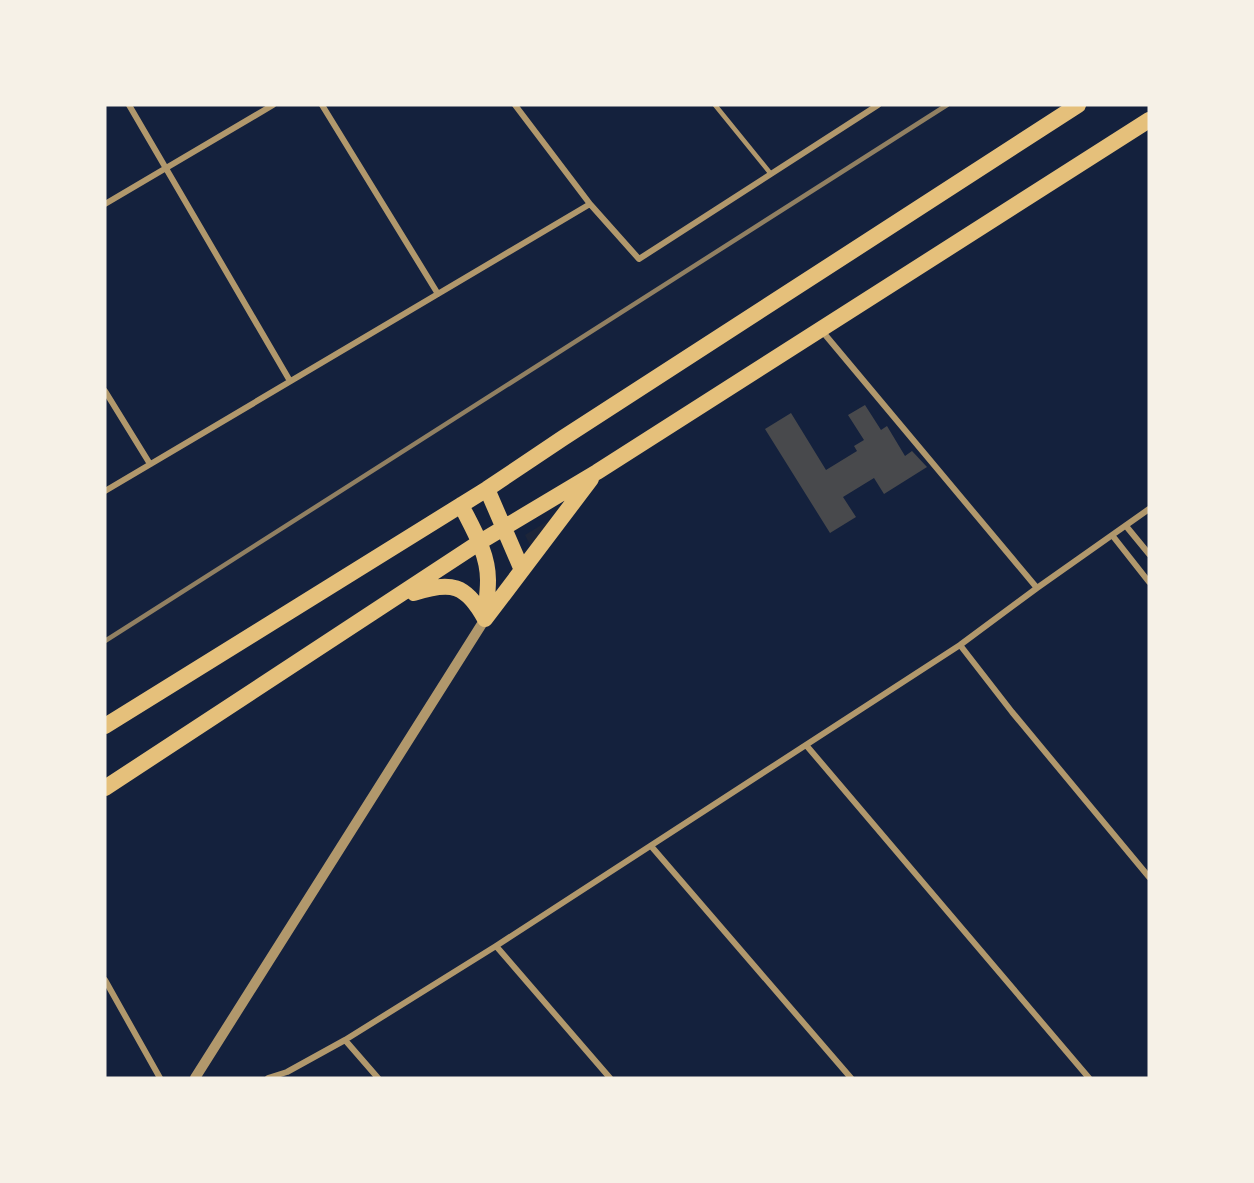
<svg xmlns="http://www.w3.org/2000/svg" width="1254" height="1183" viewBox="0 0 1254 1183" font-family="'Public Sans',sans-serif">
  <style>
    .green { fill: #1d2539 }
    .building { fill: #48494c }
    .lines { fill: none; stroke-linecap: round; stroke-linejoin: round }
    .service { stroke: #b1986c; stroke-width: 4.5 }
    .minor { stroke: #b1986c; stroke-width: 6 }
    .tertiary { stroke: #b1986c; stroke-width: 10 }
    .trunk { stroke: #e5c07b; stroke-width: 16 }
    .rail { stroke: #918062; stroke-width: 4.5 }
  </style>
  <rect width="100%" height="100%" fill="#14213d"/>
  <path class="green" d="M561,513L532,549L525,535Z"/>
  <path class="building" d="M865,405L881,430L887,426L905,456L912,451L927,467L884,494L874,478L843,497L856,517L830,533L765,429L791,413L826,470L857,451L854,446L864,440L848,415Z"/>
  <g class="lines">
    <path class="service" d="M715,105L771,174"/>
    <path class="minor" d="M129,105L290,381
      M322,105L438,294
      M105,204L273,105
      M590,204L639,259L878,105
      M822,331L1037,588
      M105,391L150,464
      M105,491L590,204L515,105
      M1126,526L1149,554
      M1112,535L1149,582
      M960,645L1012,712L1149,877
      M806,745L1089,1078
      M651,846L851,1078
      M496,946L610,1078
      M105,980L160,1078
      M345,1040L378,1078
      M268,1078L287,1072L345,1040L496,946L960,645L1037,588L1149,509"/>
    <path class="tertiary" d="M195,1078L485,619"/>
    <path class="trunk" d="M487,489L522,570
      M461,505C473,529 488,553 488,580C488,593 486,606 485,619
      M414,593C451,581 466,584 485,619
      M485,619L591,479
      M105,726L487,489L563,438L1078,105
      M105,788L480,542L597,472L1149,120"/>
    <path class="rail" d="M105,641L947,105"/>
  </g>
  <rect width="1254" height="1183" fill="none" stroke="#f6f1e7" stroke-width="213"/>
</svg>
